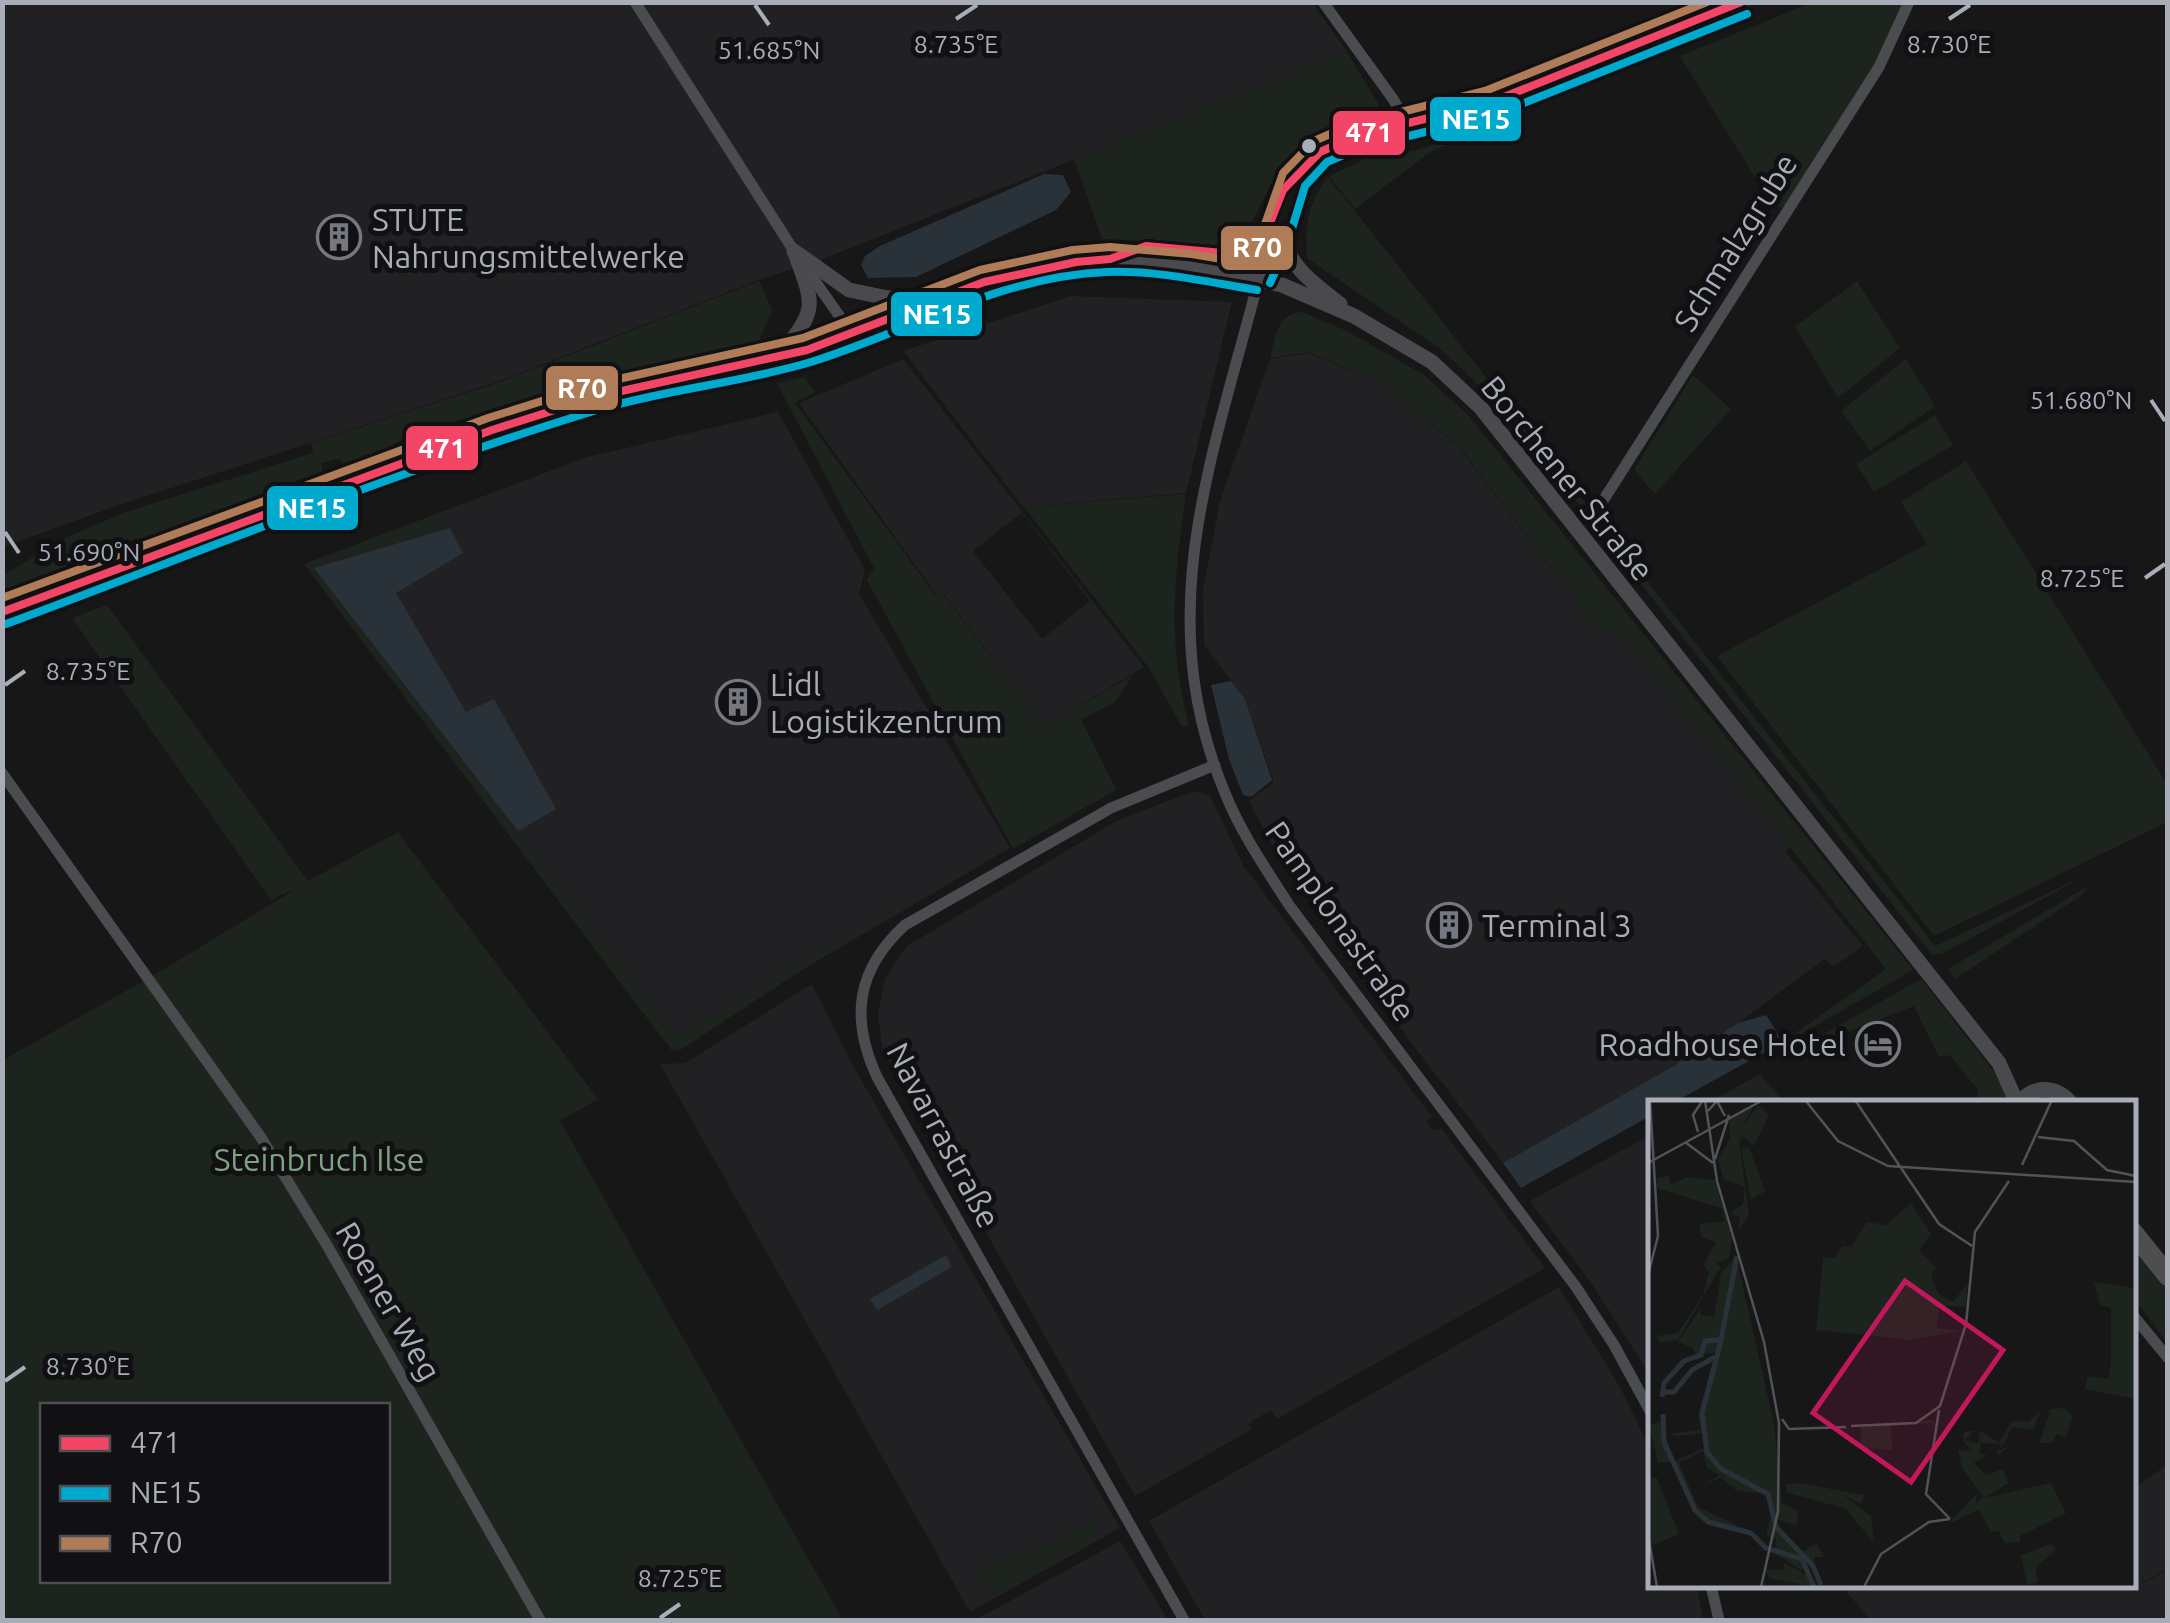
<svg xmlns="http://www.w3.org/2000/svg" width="2170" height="1623" viewBox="0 0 2170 1623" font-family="Ubuntu,sans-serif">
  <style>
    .built { fill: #212123; fill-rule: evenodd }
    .green { fill: #1d241e; fill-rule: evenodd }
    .water { fill: #2a3239 }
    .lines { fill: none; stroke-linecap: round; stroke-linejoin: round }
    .minor { stroke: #4b4c50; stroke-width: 11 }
    .secondary { stroke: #4a4a4e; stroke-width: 15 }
    .motorway { stroke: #4e4e51; stroke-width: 20 }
    .bus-1-casing { stroke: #111113; stroke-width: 15 }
    .bus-2-casing { stroke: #111113; stroke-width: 15 }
    .bus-3-casing { stroke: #111113; stroke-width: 15 }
    .bus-1 { stroke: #f34667; stroke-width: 8 }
    .bus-2 { stroke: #00a9ce; stroke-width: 8 }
    .bus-3 { stroke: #b07c57; stroke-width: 8 }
    .ticks { fill: none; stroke: #a8adb8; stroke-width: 4 }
    .bus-dot { fill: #a8adb8; stroke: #111113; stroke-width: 4 }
    .labels { text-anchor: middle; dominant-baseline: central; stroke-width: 10; stroke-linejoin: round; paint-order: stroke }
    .poi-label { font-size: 32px; fill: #a8adb8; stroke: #111113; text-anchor: start }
    .street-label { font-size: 32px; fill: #a8adb8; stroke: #111113 }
    .park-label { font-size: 32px; fill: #7fa381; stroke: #111113 }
    .inset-river { fill: none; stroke: #2a3239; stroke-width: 5 }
    .inset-road { fill: none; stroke: #515357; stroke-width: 2.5 }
    .view { fill: #c2185b; fill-opacity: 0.15; stroke: #c2185b; stroke-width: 5 }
    .inset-edge { fill: none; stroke: #a8adb8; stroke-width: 5 }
    .ticks-label { font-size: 25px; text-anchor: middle; fill: #a8adb8; stroke: #111113; stroke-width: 10; stroke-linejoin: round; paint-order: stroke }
    .line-badge { stroke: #111113; stroke-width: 4 }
    .badge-label { font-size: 28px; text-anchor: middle; font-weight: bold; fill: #fff }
  </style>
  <rect width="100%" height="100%" fill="#171717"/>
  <path class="built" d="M1312,2L1347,52L825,258L759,280L497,382L116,506L3,547V3Z
    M1071,296L1232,302L1186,493L1023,507L903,351Z
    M1309,353L1378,383L1458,446L1593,623L1632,646L1790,847L1785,851L1863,946L1833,967L1825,959L1738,1023L1677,1064L1503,1163L1331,937L1273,847L1249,801L1274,782L1245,699L1204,645L1203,590L1220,501L1270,359Z
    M903,359L1144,667L1044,727L943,593L937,596L799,403ZM1022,513L1090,601L1042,639L973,551Z
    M778,412L865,570L859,594L1010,848L802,970L682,1049L672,1051L304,564L584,458Z
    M1194,791L1210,796L1243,865L1432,1117L1426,1121L1434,1131L1441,1128L1545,1268L1277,1419L1271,1410L1249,1423L1252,1429L1135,1496L882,1048L878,1014L885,978L907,946L1118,820Z
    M812,984L852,1064L1120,1528L970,1612L660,1064L685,1063Z
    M1760,1074L1785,1103H1707Z
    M1650,1135V1375L1588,1278L1530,1201Z
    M1559,1287L1621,1389L1650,1449V1586H1697L1703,1620H1205L1149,1521Z
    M2167,1465V1569L2134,1588L2167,1571V1620H1870L1842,1586H2132L2133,1489Z
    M1120,1541L1168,1620H975Z"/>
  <path class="green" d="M1811,3H1904L1875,64L1783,208L1772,205L1680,56Z
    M1347,52L1379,105L1368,119L1310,135L1279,169L1252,221L1228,245L1102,239L1074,159Z
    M1483,130L1430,152L1355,209L1329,176L1367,158L1413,151Z
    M1328,177L1935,946L2085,876L1942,954L1932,955L1507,413L1442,350L1307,258C1306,222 1306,207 1328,177Z
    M759,281L772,310L758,343L647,367L487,414L460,427L403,440L345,466L339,459L321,463L323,475L3,595V576L60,540L126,512L313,453L311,443L497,383Z
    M1857,281L1900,348L1838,398L1795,327Z
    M1302,312L1345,330L1423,374L1469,416L1913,970L1782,1045L1783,1042L1886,969L1632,646L1593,623L1459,446L1378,383L1309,352L1270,358C1276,337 1276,314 1302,312Z
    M1906,359L1935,406L1870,451L1841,411Z
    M1693,375L1731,409L1655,494L1634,470Z
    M804,377L815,392L795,403L936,596L942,593L1044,727L1133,675L1114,703L1081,719L1116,790L1013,849L867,580L874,568L777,383Z
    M1935,415L1953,445L1874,492L1856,464Z
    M1966,461L2167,784V822L1934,936L1717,656L1927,544L1901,502Z
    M1186,494C1174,577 1167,643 1189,725L1182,727L1149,668L1024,507Z
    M439,513L445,528L312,566L673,1035L691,1028L916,897L918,900L801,970L681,1048L672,1050L305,564Z
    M107,605L308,881L398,832L598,1099L560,1121L843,1620H3V1060L156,974L299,887L271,900L72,618ZM42,1406H388V1580H42Z
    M2090,885L2082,895L1955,979L1948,969Z
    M1921,979L1998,1077L2007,1093L2008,1103H1978V1090L1950,1055L1939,1057L1914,1006L1819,1043L1817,1038Z
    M2133,1245L2167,1289V1343L2133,1297Z
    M1109,1510L1119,1527L1115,1530L1106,1517L1095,1520L1092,1526L1097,1537L995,1596L984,1588L978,1576L994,1561L1010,1552L1021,1559Z"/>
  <path class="water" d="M1044,174L1063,175L1071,192L1056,210L916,277L868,278L861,265L865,256L880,246Z
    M450,528L463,553L396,593L466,712L494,699L556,809L518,831L314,568Z
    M1231,681L1245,699L1272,780L1251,797L1243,795L1229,759L1211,685Z
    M1766,1015L1783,1042L1673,1103H1650V1116L1521,1188L1503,1163L1677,1064L1738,1023Z
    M946,1255L952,1267L877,1310L870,1299Z"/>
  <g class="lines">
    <path class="minor" d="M635,2L794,251L852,334
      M1323,2L1393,99L1408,125
      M1259,278C1214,455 1149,612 1225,793C1241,833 1266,869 1289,905L1576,1287L1614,1345L1650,1411
      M1599,507L1879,67L1909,2
      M2,773L262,1139L328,1247L540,1620
      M2132,1314L2168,1358
      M1711,1586L1719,1620
      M1184,1620L877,1077C850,1018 856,970 905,925L1111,808L1215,765"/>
    <path class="secondary" d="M1277,230C1292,268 1309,280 1340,304
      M794,251L849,290L888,298L929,300
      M1118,256L1146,246L1234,254L1255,246L1266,233L1283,190L1320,152L1356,136L1489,103L1742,2
      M1259,278L1277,230
      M780,356C816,309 816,309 795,253
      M2,612L492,430L599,396L807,350L984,282L1076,262L1110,259L1191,266L1282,285L1354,316L1432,362L1481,408L1999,1063L2017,1103
      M2019,1103C2034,1085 2055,1085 2071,1103"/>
    <path class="motorway" d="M2132,1231L2168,1276"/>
    <defs>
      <path id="bus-1" d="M2,612L492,430L599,396L807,350L984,282L1076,262L1110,259L1146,246L1234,254L1255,246L1266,233L1283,190L1320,152L1356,136L1489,103L1741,2"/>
      <path id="bus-2" d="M1270,283L1287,245L1305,186L1327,162L1360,148L1494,115L1747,14
        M6,624C202,551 397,471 597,410C667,389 741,383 811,362C910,331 1001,276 1107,272C1156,270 1208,282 1257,290"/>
      <path id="bus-3" d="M2,598L488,418L596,384L803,338L980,270L1073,250L1110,247L1192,254L1251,264L1283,173L1314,141L1353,124L1485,91L1707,2"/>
    </defs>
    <use href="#bus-1" class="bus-1-casing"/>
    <use href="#bus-2" class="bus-2-casing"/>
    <use href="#bus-3" class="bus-3-casing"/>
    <use href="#bus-1" class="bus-1"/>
    <use href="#bus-2" class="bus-2"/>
    <use href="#bus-3" class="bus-3"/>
  </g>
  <path class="ticks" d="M755,5L769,25M956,19L977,5M1949,19L1970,5M2151,400L2165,421M5,532L19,553M2145,578L2165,564M5,685L25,671M5,1381L25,1367M660,1618L680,1604"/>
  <defs>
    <symbol id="building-ring" viewBox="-11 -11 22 22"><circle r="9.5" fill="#111113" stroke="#757880" stroke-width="1.5"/><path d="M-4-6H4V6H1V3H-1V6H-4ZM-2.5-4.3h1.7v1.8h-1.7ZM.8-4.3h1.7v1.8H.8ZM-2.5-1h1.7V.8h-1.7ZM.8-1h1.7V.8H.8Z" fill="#757880"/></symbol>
    <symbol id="hotel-ring" viewBox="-11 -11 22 22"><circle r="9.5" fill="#111113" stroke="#757880" stroke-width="1.5"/><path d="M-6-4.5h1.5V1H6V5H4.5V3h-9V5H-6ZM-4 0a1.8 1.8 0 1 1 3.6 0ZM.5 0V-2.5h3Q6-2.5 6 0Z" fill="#757880"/></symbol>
  </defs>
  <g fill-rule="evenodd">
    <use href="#building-ring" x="314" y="212" width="50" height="50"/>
    <use href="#building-ring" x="713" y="677" width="50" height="50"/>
    <use href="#building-ring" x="1424" y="900" width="50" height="50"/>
    <use href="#hotel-ring" x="1853" y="1019" width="50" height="50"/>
  </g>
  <circle class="bus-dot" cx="1309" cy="146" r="9"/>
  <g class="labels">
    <g class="poi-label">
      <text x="372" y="219">STUTE<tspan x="372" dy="37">Nahrungsmittelwerke</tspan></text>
      <text x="770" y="684">Lidl<tspan x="770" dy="37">Logistikzentrum</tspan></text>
      <text x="1482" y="925">Terminal 3</text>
      <text x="1846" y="1044" text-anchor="end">Roadhouse Hotel</text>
    </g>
    <g class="street-label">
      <text transform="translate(1735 242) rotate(-58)">Schmalzgrube</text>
      <text transform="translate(1568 478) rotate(51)">Borchener Straße</text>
      <text transform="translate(1341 921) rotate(55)">Pamplonastraße</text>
      <text transform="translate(944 1135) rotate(62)">Navarrastraße</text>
      <text transform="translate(389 1301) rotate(60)">Roener Weg</text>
    </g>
    <g class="park-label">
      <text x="319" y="1159">Steinbruch Ilse</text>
    </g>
  </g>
  <g transform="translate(1648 1100)">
    <rect width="488" height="488" fill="#171717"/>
    <path d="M110,5L121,15L106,46L94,36L92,42L93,49L101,47L117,91L103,100L90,34L101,115L90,131L92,117L82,113L95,104L97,87L75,79L70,59L82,39L81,19L106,6L92,31ZM20,75L23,84L40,77L67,80L84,139L81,158L68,164L73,166L30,240L12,243L8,236L30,233L55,195L61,172L56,165L68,142L53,137L51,124L77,121L73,108L9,88V79ZM263,103L283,134L271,150L288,168L283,176L290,193L305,202L319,184L318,206H291L289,228L314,231L263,240L168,230L175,157L186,158L195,146L203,147L219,122L238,125ZM88,157L126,323L134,403L151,411L148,425L125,419L122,394L89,391L72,377L45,393L71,375L59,368L55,351L31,363L50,407L96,428L121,450L89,425L88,432L60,425L49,414L25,362L56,348V333L29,336L21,334L53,330L50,315L68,252L48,256L45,248L30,242L53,208L52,215L66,217L73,173ZM446,182L487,188V299L437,289L440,276L460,279L463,265V208L452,205ZM416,308L425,316L418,338L409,334L403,343H391L403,309ZM392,311L385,330L364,327L356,344L350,351L363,345L351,355L352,363L349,351L354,344L333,343L331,353L339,355L326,363L338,375L355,369L360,383L337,398L403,383L418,413L372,436V442L357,443L351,431L343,432L331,410L300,424L329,393L328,402L335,397L314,368L310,350L324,351L316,342L315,334L318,331H326L317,340L330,344L332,330L351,343L364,321L381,322ZM286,320L285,330L284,323L243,326L244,350L213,348V327ZM14,322L25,361L10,363L1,325ZM0,378H9L31,434L2,446ZM151,383L216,395L213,404L195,395L223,416L226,443L198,409L138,392V384ZM122,418L152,453L168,443L177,457H167L166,466L155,454L151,458L160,466L153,470L126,453L128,440L118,435ZM403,444L409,449L388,467L389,483L379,484L373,455ZM135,462L162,477L165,487L121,478L117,469L137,470Z" fill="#1d241e"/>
    <path class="inset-river" d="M73,241L54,313L59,352L73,369L120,394L128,427L165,466L173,485M14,292H26L44,270L67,257M14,297L16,283L36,261L53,255L57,241L73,240L89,156M15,314L16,342L47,410L60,422L103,433L118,448L154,459L166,487"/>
    <path class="inset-road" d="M57,0L69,81L116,242L131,323L130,411L113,487M157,0L190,41L240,66L488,82M207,0L291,124L324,146M60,11L69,1L77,16M50,32L45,15L55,0M390,37L426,41L459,70L488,76M37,42L65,63M67,59L81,15M0,63L115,0M374,65L404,0M0,175L10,136L2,0M291,310L278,394L302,419M134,319L141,329L198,327M203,326L268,323L292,306L318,224L327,132L361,81M0,434L9,487M216,487L233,454L281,422L302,419"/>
    <path class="view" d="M257,181L355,250L263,382L165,313Z"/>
    <rect width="488" height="488" class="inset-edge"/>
  </g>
  <g class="ticks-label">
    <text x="956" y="53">8.735°E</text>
    <text x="1949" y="53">8.730°E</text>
    <text x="769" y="59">51.685°N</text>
    <text x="2081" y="409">51.680°N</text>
    <text x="89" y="561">51.690°N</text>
    <text x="2082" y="587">8.725°E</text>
    <text x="88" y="680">8.735°E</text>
    <text x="88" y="1375">8.730°E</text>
    <text x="680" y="1587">8.725°E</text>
  </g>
  <g class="line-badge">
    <rect x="1428" y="95" width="95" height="48" rx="10" fill="#00a9ce"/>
    <rect x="1331" y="109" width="76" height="48" rx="10" fill="#f34667"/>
    <rect x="1219" y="224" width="76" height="48" rx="10" fill="#b07c57"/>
    <rect x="889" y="290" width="95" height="48" rx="10" fill="#00a9ce"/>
    <rect x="544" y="364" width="76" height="48" rx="10" fill="#b07c57"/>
    <rect x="404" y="424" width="76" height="48" rx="10" fill="#f34667"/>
    <rect x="265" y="484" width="95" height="48" rx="10" fill="#00a9ce"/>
  </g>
  <g class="badge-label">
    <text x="1476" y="129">NE15</text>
    <text x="1369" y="142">471</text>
    <text x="1257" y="257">R70</text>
    <text x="937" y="324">NE15</text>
    <text x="582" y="398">R70</text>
    <text x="442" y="458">471</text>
    <text x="312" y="518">NE15</text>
  </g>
  <rect width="2170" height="1623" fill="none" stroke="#a8adb8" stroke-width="10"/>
  <rect x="40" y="1403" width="350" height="180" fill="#111113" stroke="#4d4f55" stroke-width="2.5"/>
  <rect x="60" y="1436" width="50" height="15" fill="#f34667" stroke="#4d4f55" stroke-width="2.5"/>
  <text x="130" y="1453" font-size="30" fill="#a8adb8">471</text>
  <rect x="60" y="1486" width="50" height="15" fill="#00a9ce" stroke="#4d4f55" stroke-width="2.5"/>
  <text x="130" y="1503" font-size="30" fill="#a8adb8">NE15</text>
  <rect x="60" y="1536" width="50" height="15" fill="#b07c57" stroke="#4d4f55" stroke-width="2.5"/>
  <text x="130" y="1553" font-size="30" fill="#a8adb8">R70</text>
</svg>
